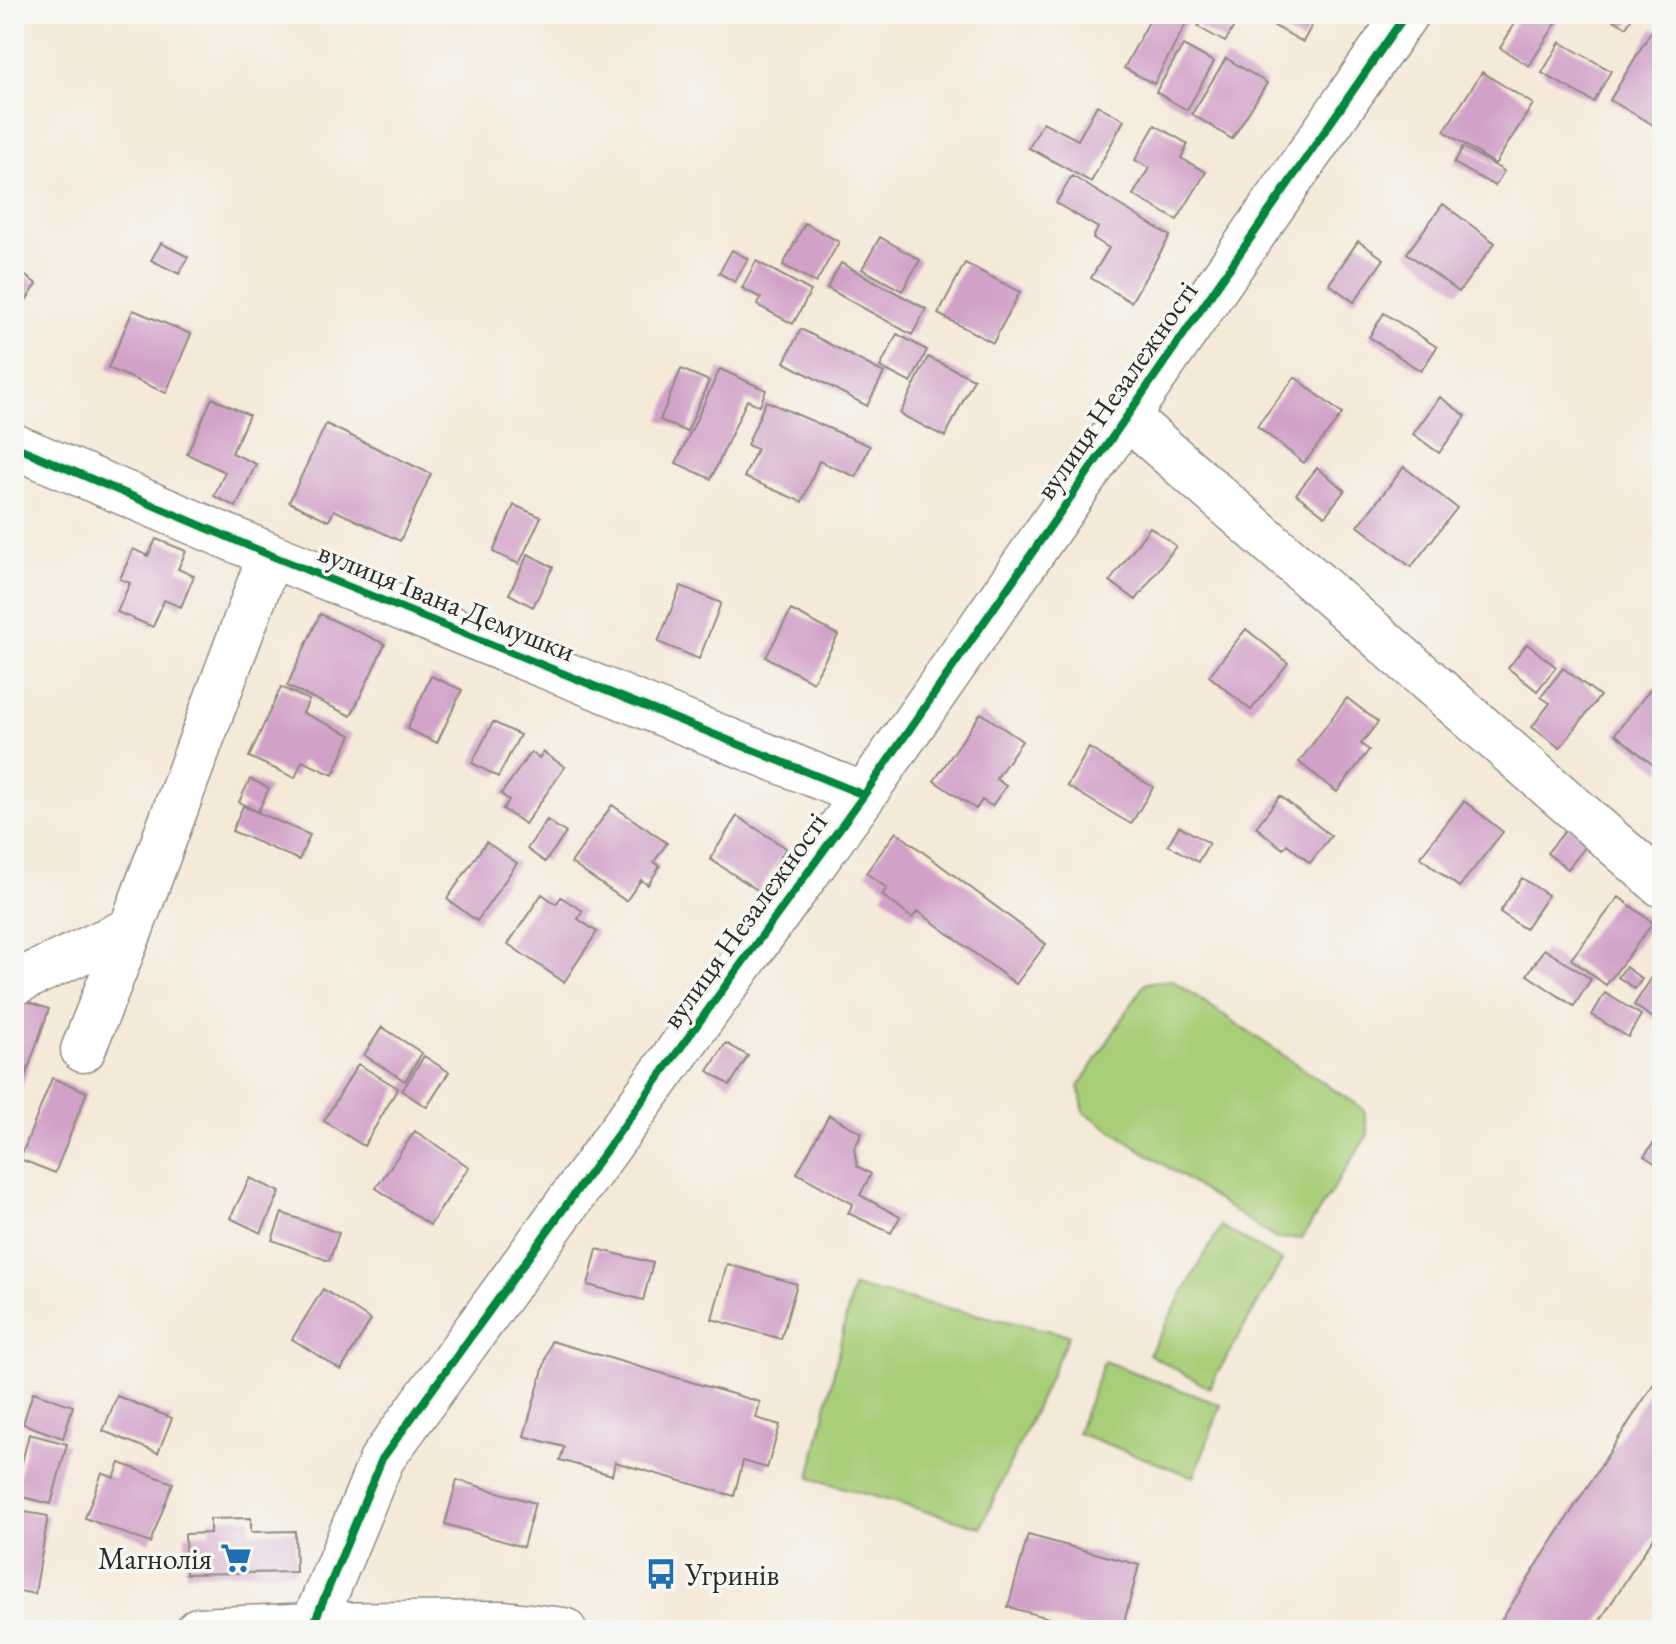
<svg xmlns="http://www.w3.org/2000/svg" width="1676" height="1644" viewBox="0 0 1676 1644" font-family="'EB Garamond',serif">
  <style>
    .green { fill: #a8ce78; stroke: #6a7c52; stroke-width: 2 }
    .building { fill: #d1a1c8 }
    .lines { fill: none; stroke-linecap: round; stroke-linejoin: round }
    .minor-casing { stroke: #908a82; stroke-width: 47 }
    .major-casing { stroke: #908a82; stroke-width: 47 }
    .minor { stroke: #fff; stroke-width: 44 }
    .major { stroke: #fff; stroke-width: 44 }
    .cycleway-casing { stroke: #f6f6f2; stroke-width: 13 }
    .cycleway { stroke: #00873e; stroke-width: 8 }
    .labels { text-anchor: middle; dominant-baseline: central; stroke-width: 7; stroke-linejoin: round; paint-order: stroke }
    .street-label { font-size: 30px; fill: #2b2b2b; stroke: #f6f6f2 }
    .poi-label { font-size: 30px; fill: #2b2b2b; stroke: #f6f6f2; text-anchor: end }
  </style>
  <rect width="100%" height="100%" fill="#f6f6f2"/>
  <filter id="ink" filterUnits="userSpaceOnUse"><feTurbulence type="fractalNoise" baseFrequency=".0125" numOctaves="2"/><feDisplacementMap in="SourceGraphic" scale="16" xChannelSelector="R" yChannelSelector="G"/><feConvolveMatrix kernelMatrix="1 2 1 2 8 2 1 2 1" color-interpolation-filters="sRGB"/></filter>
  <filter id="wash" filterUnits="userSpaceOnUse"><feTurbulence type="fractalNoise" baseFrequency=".006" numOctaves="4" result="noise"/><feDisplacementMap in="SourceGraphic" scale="32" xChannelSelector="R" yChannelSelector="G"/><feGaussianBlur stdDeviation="1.8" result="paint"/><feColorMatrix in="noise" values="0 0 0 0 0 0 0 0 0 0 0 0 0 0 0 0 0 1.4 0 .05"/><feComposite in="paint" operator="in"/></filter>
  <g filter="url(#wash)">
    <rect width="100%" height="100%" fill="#f5e9d8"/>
    <path class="green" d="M1172,980L1364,1110L1368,1134L1302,1238L1276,1239L1084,1112L1079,1087L1145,983Z
      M1221,1226L1282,1261L1209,1388L1149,1354Z
      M853,1287L1069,1335L981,1527L810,1478Z
      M1104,1361L1221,1405L1194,1477L1077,1433Z"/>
    <g id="blocks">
      <path class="building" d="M1153,14H1191L1154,84L1124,68Z
        M1206,14H1222L1236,23L1225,42L1198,27Z
        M1253,14H1318L1303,42Z
        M1521,14H1562L1529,66L1500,48Z
        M1603,14H1634L1626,27Z
        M1653,28L1662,33V114L1655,126L1610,100Z
        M1560,42L1611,71L1594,102L1542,73Z
        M1183,45L1214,62L1187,110L1156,92Z
        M1226,58L1267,83L1232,139L1192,114Z
        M1482,72L1533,104L1495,164L1444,131Z
        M1097,105L1124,120L1091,182L1029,148L1043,122L1078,140Z
        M1155,125L1188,144L1181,158L1206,172L1177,220L1133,195L1149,168L1135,160Z
        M1463,147L1504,171L1495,186L1454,163Z
        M1072,176L1170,236L1131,302L1091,278L1109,248L1093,238L1098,228L1056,203Z
        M1443,204L1495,243L1459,292L1407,253Z
        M805,223L839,242L816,283L783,265Z
        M880,237L920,260L902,291L862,269Z
        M1358,241L1384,259L1354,302L1329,284Z
        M161,243L188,257L179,274L151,260Z
        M732,250L748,259L735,282L719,273Z
        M756,261L811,291L793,324L757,305L761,298L742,288Z
        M841,263L926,309L912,335L827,288Z
        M965,263L1020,292L993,343L938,314Z
        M14,268L37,284L14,318Z
        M133,310L191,334L166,393L108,368Z
        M1384,313L1437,347L1421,371L1369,337Z
        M801,329L884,373L867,406L784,362Z
        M897,334L927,350L911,383L880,367Z
        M928,357L974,379L945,437L900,414Z
        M681,369L709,381L687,432L660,420Z
        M720,369L766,390L760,406L747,400L711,479L676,463Z
        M1295,377L1342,414L1304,463L1257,426Z
        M1440,397L1466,416L1439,453L1413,434Z
        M212,398L249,415L232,453L256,464L236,507L214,496L225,472L187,454Z
        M766,401L870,446L856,477L819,461L802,502L744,477L757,449L747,445Z
        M326,424L431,474L400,541L334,510L329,521L289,502Z
        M1404,467L1457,508L1411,567L1358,526Z
        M1317,468L1345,490L1325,516L1296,494Z
        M514,505L541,517L519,564L493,552Z
        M1150,527L1176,546L1136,600L1110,581Z
        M156,539L186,551L178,569L194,576L181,607L164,600L153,627L117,612L130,583L120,579L133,549L148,556Z
        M528,554L553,567L533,607L509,594Z
        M681,586L721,603L699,659L658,642Z
        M791,610L838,635L813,682L766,657Z
        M320,614L385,644L351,716L287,686Z
        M1246,629L1288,663L1251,710L1209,676Z
        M1527,644L1556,667L1537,691L1508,668Z
        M1563,668L1600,696L1560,748L1532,727L1550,703L1541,697Z
        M431,676L462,690L437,743L407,729Z
        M281,687L309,700L303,713L351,735L333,775L302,761L295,778L249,757Z
        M1652,687L1662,694V772L1615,734Z
        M1347,698L1378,722L1361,744L1369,750L1337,792L1299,762Z
        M981,713L1022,741L996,779L1006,786L992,806L982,800L976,809L934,781Z
        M493,722L520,735L498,777L472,763Z
        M1089,748L1153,787L1131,824L1067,786Z
        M531,752L539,758L543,752L565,767L525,824L503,809L509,800L501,794Z
        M250,779L269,788L258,812L239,802Z
        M1280,796L1331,836L1310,863L1287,844L1283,849L1256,827Z
        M1464,801L1503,832L1459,887L1420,857Z
        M612,805L667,843L654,862L660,866L648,885L641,880L626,901L571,863Z
        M243,806L310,835L299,860L232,831Z
        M737,816L786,848L759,891L710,859Z
        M547,820L566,833L545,862L527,849Z
        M1179,826L1209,843L1198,862L1168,845Z
        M1569,826L1589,842L1568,869L1547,853Z
        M896,832L1046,944L1016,984L918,911L912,918L882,895L887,888L866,873Z
        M486,842L517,863L477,921L447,899Z
        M1522,878L1548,895L1525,929L1500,912Z
        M542,894L556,904L561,897L583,911L578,919L597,932L564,982L508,944Z
        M1619,897L1653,923L1606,985L1571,959Z
        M1544,949L1591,979L1574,1006L1527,975Z
        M1662,962V1024L1634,1005Z
        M1626,967L1642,979L1635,989L1618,977Z
        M1605,993L1641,1015L1628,1037L1592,1015Z
        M20,999L49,1009L23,1083L14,1080V1016Z
        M382,1027L422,1053L405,1081L364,1055Z
        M726,1043L748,1056L730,1085L708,1071Z
        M424,1056L449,1072L427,1107L402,1091Z
        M358,1064L398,1088L364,1146L324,1121Z
        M52,1078L87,1092L55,1173L20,1159Z
        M829,1115L862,1133L854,1149L857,1166L871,1174L860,1195L900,1217L891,1233L848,1213L853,1204L797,1173Z
        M415,1131L469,1167L430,1225L376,1188Z
        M1662,1132V1168L1644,1156Z
        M250,1178L280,1192L261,1233L230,1218Z
        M282,1213L339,1233L329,1261L272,1240Z
        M597,1249L653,1263L643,1300L588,1285Z
        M727,1264L797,1284L781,1339L712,1319Z
        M323,1289L371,1320L341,1370L292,1339Z
        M551,1341L760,1402L756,1418L780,1425L767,1468L743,1461L734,1496L615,1462L612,1475L560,1460L564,1447L524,1436Z
        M1662,1371V1524L1594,1630H1495Z
        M33,1392L73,1406L63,1438L23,1424Z
        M117,1396L172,1418L158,1453L103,1431Z
        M29,1434L67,1444L51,1504L14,1495Z
        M120,1463L173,1483L150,1543L85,1518L102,1473L114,1478Z
        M457,1480L535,1503L523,1547L445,1524Z
        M14,1510L48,1516L35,1594L14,1590Z
        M251,1518V1532L295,1531L296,1572L186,1574L185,1534L210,1533V1519Z
        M1028,1535L1139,1565L1122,1630H1093L1008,1607Z"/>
    </g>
  </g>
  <g filter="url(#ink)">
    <use href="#blocks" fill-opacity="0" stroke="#908a82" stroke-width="2"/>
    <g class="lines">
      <defs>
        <path id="minor" d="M1126,416L1662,885
          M14,446L270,555L864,795
          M14,983L131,929
          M83,1050L131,929L270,555
          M311,1630L382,1459L864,795L1406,14"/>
        <path id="major" d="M198,1630L313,1625L504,1623L564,1630"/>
      </defs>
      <use href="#minor" class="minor-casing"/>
      <use href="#major" class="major-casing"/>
      <use href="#minor" class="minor"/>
      <use href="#major" class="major"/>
      <defs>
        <path id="cycleway" d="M14,446L270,555L864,795
          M311,1630L382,1459L864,795L1406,14"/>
      </defs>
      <use href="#cycleway" class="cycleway-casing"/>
      <use href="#cycleway" class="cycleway"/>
    </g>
  </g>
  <defs>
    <symbol id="supermarket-bare" viewBox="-9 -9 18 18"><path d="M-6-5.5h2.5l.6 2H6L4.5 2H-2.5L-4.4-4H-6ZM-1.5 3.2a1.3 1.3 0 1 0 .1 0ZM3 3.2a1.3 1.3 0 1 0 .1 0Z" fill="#1f6fb2" stroke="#f6f6f2" stroke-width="2.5" paint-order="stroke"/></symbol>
    <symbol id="bus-bare" viewBox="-9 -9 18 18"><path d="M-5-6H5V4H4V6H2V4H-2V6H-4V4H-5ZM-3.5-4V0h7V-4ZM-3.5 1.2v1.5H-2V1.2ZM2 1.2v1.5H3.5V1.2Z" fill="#1f6fb2" stroke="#f6f6f2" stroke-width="2.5" paint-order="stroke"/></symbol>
  </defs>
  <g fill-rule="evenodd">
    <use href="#supermarket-bare" x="214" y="1536" width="44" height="44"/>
    <use href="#bus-bare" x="639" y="1552" width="44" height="44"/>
  </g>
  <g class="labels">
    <g class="street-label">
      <text transform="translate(1116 390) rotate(-55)">вулиця Незалежності</text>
      <text transform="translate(447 601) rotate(22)">вулиця Івана Демушки</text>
      <text transform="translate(744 920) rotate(-54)">вулиця Незалежності</text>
    </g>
    <g class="poi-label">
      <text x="212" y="1558">Магнолія</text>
      <text x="685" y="1574" text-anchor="start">Угринів</text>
    </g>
  </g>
  <rect width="1676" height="1644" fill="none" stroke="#f6f6f2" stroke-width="48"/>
</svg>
